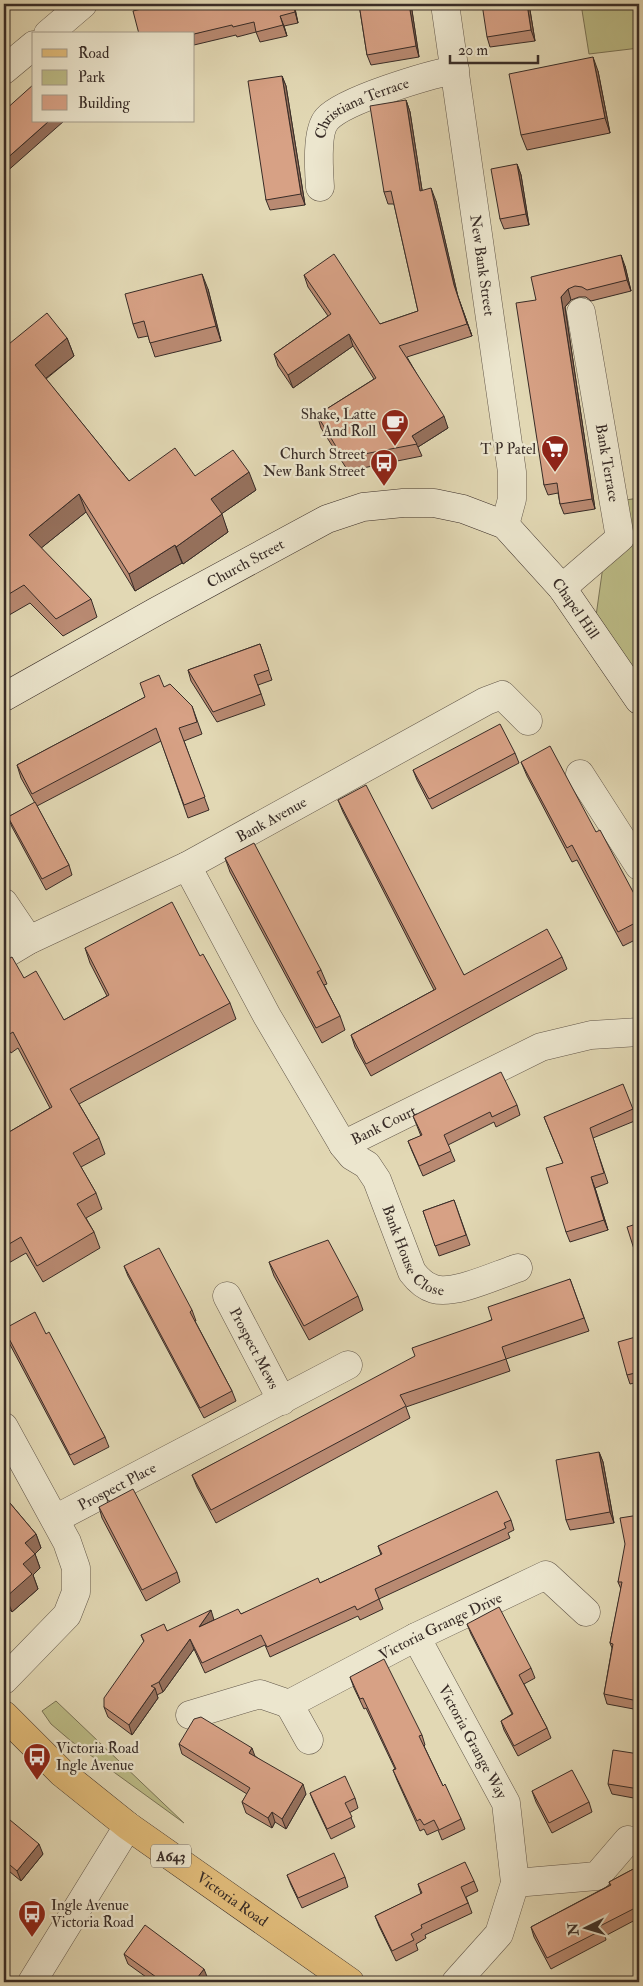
<svg xmlns="http://www.w3.org/2000/svg" width="643" height="1986" viewBox="0 0 643 1986" font-family="'IM FELL Double Pica',serif">
  <style>
    .green { fill: #bcbc87; stroke: #7a7457 }
    .lines { fill: none; stroke-linecap: round; stroke-linejoin: round }
    .minor-casing { stroke: #62574a; stroke-width: 29 }
    .secondary-casing { stroke: #382c27; stroke-width: 29 }
    .primary-casing { stroke: #382c27; stroke-width: 29 }
    .minor { stroke: #ece6ce; stroke-width: 28 }
    .secondary { stroke: #ece6ce; stroke-width: 28 }
    .primary { stroke: #e1bc7a; stroke-width: 28 }
    .wall { fill: #b98a72; stroke: #382c27 }
    .shaded-wall { fill: #96715d; stroke: #382c27 }
    .building { fill: #d7a185; stroke: #382c27 }
    .labels { text-anchor: middle; dominant-baseline: central; stroke-width: 4.5; stroke-linejoin: round; paint-order: stroke }
    .shield { fill: #ece6ce; stroke: #6e6459; stroke-width: 1 }
    .shield-label { font-size: 14px; font-weight: bold; fill: #382c27 }
    .street-label { font-size: 15px; fill: #382c27; stroke: #ece6ce }
    .poi-label { font-size: 15px; fill: #382c27; stroke: #ece6ce; text-anchor: end }
  </style>
  <rect width="100%" height="100%" fill="#e2d8b4"/>
  <filter id="stains"><feTurbulence type="fractalNoise" baseFrequency=".004" numOctaves="4"/><feColorMatrix values="0 0 0 0 .2 0 0 0 0 .09 0 0 0 0 .02 0 0 0 .5 -.17"/></filter>
  <radialGradient id="worn" r=".72"><stop offset=".6" stop-color="#630" stop-opacity="0"/><stop offset="1" stop-color="#630" stop-opacity=".3"/></radialGradient>
  <path class="green" d="M581,4H639V48L589,54Z
    M639,498V684L596,616L612,502Z
    M56,1701L184,1823L71,1741L51,1724L42,1711Z"/>
  <g class="lines">
    <defs>
      <g id="minor">
        <path id="s1" d="M445,4L512,472V499L505,525"/>
        <path d="M48,34L83,4"/>
        <path d="M4,70L34,45"/>
        <path id="s2" d="M320,187C319,172 316,131 327,119C344,100 428,75 455,70"/>
        <path d="M562,588L620,538L581,312"/>
        <path d="M580,774L639,866"/>
        <path id="s3" d="M187,866L267,1016L343,1145L541,1047L591,1035L639,1032"/>
        <path d="M4,903L29,940"/>
        <path id="s4" d="M4,955L29,940L187,866L486,701L502,695L528,721"/>
        <path id="s5" d="M343,1145L352,1156L367,1165L377,1180L412,1272C418,1280 424,1286 434,1289C455,1295 496,1275 518,1268"/>
        <path id="s6" d="M227,1296L282,1401"/>
        <path d="M4,1427L67,1542L76,1568V1592L67,1615L4,1680"/>
        <path id="s7" d="M55,1519L348,1365"/>
        <path id="s8" d="M416,1637L506,1803L515,1883L499,1934L456,1982"/>
        <path d="M289,1704L309,1740"/>
        <path id="s9" d="M190,1715L260,1694L289,1704L416,1637L546,1575L586,1612"/>
        <path d="M515,1883L597,1876L628,1840"/>
        <path d="M32,1982L128,1826"/>
      </g>
      <g id="secondary">
        <path id="s10" d="M4,697L157,611L327,519L363,507L403,503H434L463,509L505,525L562,588L639,700"/>
      </g>
      <g id="primary">
        <path id="s11" d="M4,1715L62,1773L128,1826L350,1982"/>
      </g>
    </defs>
    <use href="#minor" class="minor-casing"/>
    <use href="#secondary" class="secondary-casing"/>
    <use href="#primary" class="primary-casing"/>
    <use href="#minor" class="minor"/>
    <use href="#secondary" class="secondary"/>
    <use href="#primary" class="primary"/>
  </g>
  <path class="wall" d="M294,4L298,23L284,26L287,36L260,42L256,32L237,37L236,35L194,45V34Z
    M359,4H411L419,57L371,65L367,55Z
    M529,4L535,41L490,47L487,37Z
    M598,71L610,133L527,150L521,135Z
    M282,76L286,86L305,205L270,210L266,200Z
    M406,100L410,112L422,190L436,201L458,297L472,336L407,357L448,428L418,447L422,456L348,471L321,428L317,415L374,379L353,346L293,388L278,366L274,354L328,316L308,287L304,275L380,324L418,311L394,204H388L384,192Z
    M517,164L521,175L529,225L504,229L500,219Z
    M625,266L631,291L591,301L586,297H579L571,300L565,307L595,509L564,514L560,504L558,493L548,495L544,485L536,300Z
    M208,289L221,341L155,357L148,336L138,338L133,324Z
    M67,338L74,356L46,379L129,481L195,476L256,490L221,514L228,532L183,564L182,563L135,591L86,512L41,548L91,599L97,617L63,636L30,603L4,618V348Z
    M260,644L272,680L258,685L265,705L217,722L191,681L188,670Z
    M164,687L192,706L202,734L184,741L209,810L188,818L161,741L37,806L69,865L72,875L46,890L12,827L8,817L35,803L21,778L17,765Z
    M515,753L519,763L432,809L417,780L413,770Z
    M521,762L596,832L639,903V938L623,946L577,860L572,862L527,776Z
    M338,800L464,975L562,957L567,969L371,1076L355,1047L351,1035L434,990L343,812Z
    M225,858L321,970L327,984L324,985L340,1016L345,1030L322,1043L230,872Z
    M85,948L200,956L230,1003L236,1019L79,1104L99,1138L105,1154L81,1167L96,1193L102,1209L86,1218L94,1232L100,1248L43,1282L26,1253L7,1264L4,1259V1135L50,1108L18,1048L11,1053L6,1045L4,1046V961L24,978L64,1020L107,996L90,963Z
    M517,1105L520,1115L496,1127L494,1122L448,1145L455,1161L423,1176L412,1151L408,1141L421,1136L413,1116Z
    M633,1109L637,1120L593,1138L608,1183L595,1188L608,1230L570,1242L566,1232L563,1163L544,1117Z
    M454,1200L470,1245L439,1256L423,1211Z
    M269,1262L358,1296L363,1310L309,1340L274,1276Z
    M124,1266L192,1310L196,1321H195L232,1391L236,1401L204,1418L128,1276Z
    M570,1279L589,1331L506,1359L510,1371L406,1407L410,1418L216,1523L197,1487L192,1475Z
    M4,1330L46,1334L105,1437L109,1447L74,1465L7,1339Z
    M639,1336V1382L630,1384L627,1375Z
    M599,1452L603,1462L614,1523L570,1530L566,1520Z
    M4,1496L36,1534L41,1548L35,1554L40,1568L33,1575L38,1589L12,1612L4,1603Z
    M99,1507L177,1572L180,1582L146,1601L102,1518Z
    M639,1515V1710L607,1704L604,1694L612,1648L610,1643L621,1589L618,1582Z
    M511,1520L514,1530L508,1533L510,1538L379,1599L383,1609L360,1620L358,1616L270,1657L265,1645L205,1673L194,1649L163,1692L157,1695L158,1698L132,1735L108,1717L104,1707L144,1642L141,1635L167,1631L241,1614L320,1583L381,1555L378,1546Z
    M467,1624L531,1668L535,1678L524,1684L547,1728L551,1738L518,1756L504,1730L501,1721L512,1714L471,1634Z
    M350,1677L422,1735L425,1745L424,1746L443,1786L461,1819L465,1829L442,1840L438,1830L427,1835L424,1829L420,1831L397,1780L393,1770L395,1769L366,1708L364,1709L354,1688Z
    M179,1744L255,1756L306,1794L286,1829L275,1822L272,1828L246,1813L242,1802L247,1794L182,1754Z
    M639,1754V1799L612,1794L608,1784Z
    M532,1791L589,1802L592,1812L552,1833L536,1802Z
    M310,1793L355,1798L358,1808L349,1813L355,1827L331,1839L314,1803Z
    M4,1815L43,1854L21,1881L4,1867Z
    M639,1866V1918L605,1936L606,1940L551,1969L534,1937L531,1927L610,1885L609,1882Z
    M287,1875L345,1877L348,1887L302,1908L291,1885Z
    M474,1881L478,1891L466,1897L472,1913L425,1935L426,1938L416,1944L418,1950L396,1961L379,1926L375,1916L421,1894L418,1884Z
    M124,1954L208,1979L205,1982H153L128,1964Z"/>
  <path class="shaded-wall" d="M4,4H9L4,9Z
    M293,4H294L298,23L295,12Z
    M409,4H411L419,57L416,46Z
    M527,4H529L535,41L531,30Z
    M280,16L284,26L287,36L283,25Z
    M593,57L598,71L610,133L605,118Z
    M282,76L286,86L305,205L301,194Z
    M406,100L410,112L424,203L420,191Z
    M49,121H64L4,174V161Z
    M517,164L521,175L529,225L526,214Z
    M431,188L436,201L458,297L472,336L454,285Z
    M621,255L625,266L631,291L627,280Z
    M202,274L208,289L221,341L216,326Z
    M568,289L571,300L565,307L595,509L592,499L561,297Z
    M349,334L353,346L293,388L288,375Z
    M67,338L74,356L41,382L35,365Z
    M444,416L448,428L418,447L412,436Z
    M249,472L256,490L217,517L211,499Z
    M79,494L86,512L35,553L29,535Z
    M222,514L228,532L183,564L176,547Z
    M175,545L182,563L135,591L129,574Z
    M591,1177L595,1188L608,1230L604,1220Z
    M599,1452L603,1462L614,1523L610,1512Z
    M36,1534L41,1548L35,1554L40,1568L33,1575L38,1589L12,1612L6,1597L25,1543Z
    M211,1610L214,1620L199,1627Z
    M190,1639L194,1649L163,1692L159,1682Z
    M155,1688L158,1698L132,1735L129,1725Z
    M252,1748L256,1759L249,1753Z
    M303,1784L306,1794L286,1829L282,1819Z
    M272,1812L275,1822L272,1828L268,1818Z
    M39,1844L43,1854L21,1881L17,1871Z
    M204,1969L208,1979L205,1982H194Z"/>
  <path class="building" d="M162,4H293L295,12L280,16L283,25L256,32L254,22L233,27L232,25L194,34H139L133,11Z
    M359,4H409L416,46L367,55Z
    M482,4H527L531,30L487,37Z
    M593,57L605,118L521,135L509,74Z
    M282,76L301,194L266,200L248,81Z
    M34,84V121H49L4,161V111Z
    M406,100L420,191L431,188L454,285L467,324L399,346L444,416L412,436L417,444L343,458L317,415L376,378L349,334L288,375L274,354L331,314L304,275L334,254L380,324L418,311L391,191L384,192L370,106Z
    M517,164L526,214L500,219L491,169Z
    M621,255L627,280L587,290L582,287L575,286L568,289L561,297L592,499L560,504L557,483L544,485L516,303L536,300L531,277Z
    M202,274L216,326L150,343L144,321L133,324L125,294Z
    M47,313L67,338L35,365L129,481L175,448L195,476L233,450L249,472L211,499L222,514L176,547L175,545L129,574L79,494L29,535L91,599L56,619L24,585L4,597V348Z
    M260,644L269,670L254,675L261,694L213,712L188,670Z
    M159,675L164,687L170,684L192,706L197,722L179,728L205,797L184,805L156,728L32,794L17,765L145,697L140,683Z
    M500,724L515,753L429,799L413,770Z
    M550,746L596,832L600,830L639,903V921L618,932L572,845L567,848L521,762Z
    M366,785L464,975L547,929L562,957L366,1064L351,1035L436,989L338,800Z
    M35,802L69,865L42,879L8,817Z
    M254,843L321,970L317,972L340,1016L316,1028L225,858Z
    M172,902L200,956L203,954L230,1003L70,1089L99,1138L73,1153L96,1193L77,1204L94,1232L37,1266L21,1237L4,1247V1135L52,1107L13,1032L5,1037L4,1035V961L12,957L24,978L36,971L64,1020L109,995L85,948Z
    M501,1072L517,1105L492,1117L490,1112L444,1135L451,1151L419,1166L408,1141L422,1135L413,1116Z
    M623,1084L633,1109L590,1128L604,1173L591,1177L604,1220L566,1232L546,1168L563,1163L544,1117Z
    M454,1200L466,1235L435,1246L423,1211Z
    M639,1223V1265L627,1227Z
    M328,1240L358,1296L304,1326L269,1262Z
    M159,1248L192,1310L190,1312L232,1391L200,1408L124,1266Z
    M570,1279L584,1318L502,1347L506,1359L400,1395L406,1406L211,1510L192,1475L415,1356L412,1348L492,1320L488,1307Z
    M35,1312L46,1334L49,1332L105,1437L70,1455L4,1329Z
    M639,1336V1372L627,1375L618,1342Z
    M599,1452L610,1512L566,1520L556,1460Z
    M133,1489L177,1572L142,1590L99,1507Z
    M497,1491L511,1520L504,1523L506,1528L375,1589L379,1599L357,1610L355,1606L267,1647L261,1635L202,1663L190,1639L159,1682L151,1686L155,1688L129,1725L104,1707V1698L144,1641L141,1635L164,1624L167,1631L211,1610L199,1627L238,1609L241,1614L318,1578L320,1583L382,1554L378,1546Z
    M4,1496L36,1534L25,1543L35,1554L23,1564L32,1574L6,1597L4,1594Z
    M639,1515V1695L638,1701L604,1694L613,1644L610,1643L622,1582H618L625,1544L620,1518Z
    M499,1607L531,1668L519,1675L547,1728L514,1746L501,1721L513,1714L467,1624Z
    M384,1659L422,1735L419,1736L443,1786L445,1784L461,1819L439,1830L434,1820L424,1825L420,1819L417,1821L393,1770L396,1769L363,1698L360,1699L350,1677Z
    M201,1717L252,1748L249,1753L303,1784L282,1819L272,1812L268,1818L242,1802L250,1788L179,1744L194,1719Z
    M613,1750L639,1754V1789L608,1784Z
    M572,1770L589,1802L549,1823L532,1791Z
    M345,1776L355,1798L345,1803L352,1817L327,1829L310,1793Z
    M4,1815L39,1844L17,1871L4,1860Z
    M334,1853L345,1877L298,1898L287,1875Z
    M465,1862L474,1881L461,1887L468,1903L421,1925L422,1928L411,1934L414,1940L392,1951L375,1916L422,1893L418,1884Z
    M639,1866V1906L600,1926L602,1930L547,1958L531,1927L611,1885L609,1882Z
    M145,1925L204,1969L194,1982H163L124,1954Z"/>
  <defs>
    <symbol id="cafe-pin" viewBox="-11 -11 22 30"><path d="M0 17L-7.5 6A9.5 9.5 0 1 1 7.5 6Z" fill="#8f2418" stroke="#ece6ce"/><path d="M-5.5-4.5H6V0H3Q3 3.5 0 3.5H-2.5Q-5.5 3.5-5.5 0ZM3-3.2v2h1.7v-2ZM-6 4.5H4V6H-6Z" fill="#fff"/></symbol>
    <symbol id="supermarket-pin" viewBox="-11 -11 22 30"><path d="M0 17L-7.5 6A9.5 9.5 0 1 1 7.5 6Z" fill="#8f2418" stroke="#ece6ce"/><path d="M-6-5.5h2.5l.6 2H6L4.5 2H-2.5L-4.4-4H-6ZM-1.5 3.2a1.3 1.3 0 1 0 .1 0ZM3 3.2a1.3 1.3 0 1 0 .1 0Z" fill="#fff"/></symbol>
    <symbol id="bus-pin" viewBox="-11 -11 22 30"><path d="M0 17L-7.5 6A9.5 9.5 0 1 1 7.5 6Z" fill="#8f2418" stroke="#ece6ce"/><path d="M-5-6H5V4H4V6H2V4H-2V6H-4V4H-5ZM-3.5-4V0h7V-4ZM-3.5 1.2v1.5H-2V1.2ZM2 1.2v1.5H3.5V1.2Z" fill="#fff"/></symbol>
  </defs>
  <g fill-rule="evenodd">
    <use href="#cafe-pin" x="379" y="407" width="32" height="43"/>
    <use href="#supermarket-pin" x="539" y="433" width="32" height="43"/>
    <use href="#bus-pin" x="368" y="447" width="32" height="43"/>
    <use href="#bus-pin" x="21" y="1741" width="32" height="43"/>
    <use href="#bus-pin" x="16" y="1898" width="32" height="43"/>
  </g>
  <g class="labels">
    <rect class="shield" x="151" y="1844.5" width="40" height="23" rx="4"/>
    <g class="shield-label">
      <text x="171" y="1856">A643</text>
    </g>
    <g class="street-label">
      <text stroke="none"><textPath href="#s2" startOffset="104">Christiana Terrace</textPath></text>
      <text stroke="none"><textPath href="#s1" startOffset="264">New Bank Street</textPath></text>
      <text transform="translate(607 463) rotate(80)">Bank Terrace</text>
      <text stroke="none"><textPath href="#s10" startOffset="276">Church Street</textPath></text>
      <text stroke="none"><textPath href="#s10" startOffset="662">Chapel Hill</textPath></text>
      <text stroke="none"><textPath href="#s4" startOffset="300">Bank Avenue</textPath></text>
      <text stroke="none"><textPath href="#s3" startOffset="365">Bank Court</textPath></text>
      <text stroke="none"><textPath href="#s5" startOffset="132">Bank House Close</textPath></text>
      <text stroke="none"><textPath href="#s6" startOffset="59">Prospect Mews</textPath></text>
      <text stroke="none"><textPath href="#s7" startOffset="70">Prospect Place</textPath></text>
      <text stroke="none"><textPath href="#s9" startOffset="274">Victoria Grange Drive</textPath></text>
      <text stroke="none"><textPath href="#s8" startOffset="119">Victoria Grange Way</textPath></text>
      <text stroke="none"><textPath href="#s11" startOffset="294">Victoria Road</textPath></text>
    </g>
    <g class="poi-label">
      <text x="376" y="414">Shake, Latte<tspan x="376" dy="17">And Roll</tspan></text>
      <text x="536" y="449">T P Patel</text>
      <text x="365" y="454">Church Street<tspan x="365" dy="17">New Bank Street</tspan></text>
      <text x="56" y="1748" text-anchor="start">Victoria Road<tspan x="56" dy="17">Ingle Avenue</tspan></text>
      <text x="51" y="1905" text-anchor="start">Ingle Avenue<tspan x="51" dy="17">Victoria Road</tspan></text>
    </g>
  </g>
  <rect width="643" height="1986" fill="none" stroke="#e2d8b4" stroke-width="20"/>
  <rect x="5" y="5" width="633" height="1976" fill="none" stroke="#382c27" stroke-width="2.5"/>
  <rect x="10" y="10" width="623" height="1966" fill="none" stroke="#382c27"/>
  <rect x="32" y="32" width="162" height="90" fill="#ece6ce" stroke="#a49c8b"/>
  <rect x="42" y="49" width="25" height="8" fill="#e1bc7a" stroke="#a49c8b"/>
  <text x="78" y="58" font-size="15" fill="#382c27">Road</text>
  <rect x="42" y="70" width="25" height="15" fill="#bcbc87" stroke="#a49c8b"/>
  <text x="78" y="82" font-size="15" fill="#382c27">Park</text>
  <rect x="42" y="95" width="25" height="15" fill="#d7a185" stroke="#a49c8b"/>
  <text x="78" y="108" font-size="15" fill="#382c27">Building</text>
  <g transform="translate(586 1928) rotate(265)" stroke="#ece6ce" stroke-width="4" paint-order="stroke">
  <path d="M0-4L9 19L0 12L-9 19Z" fill="#382c27"/>
  <text y="-8" font-size="14" font-weight="bold" text-anchor="middle" fill="#382c27">N</text>
  </g>
  <path d="M450 55v8h88v-8" fill="none" stroke="#382c27" stroke-width="2.5"/>
  <text x="458" y="55" font-size="15" fill="#382c27" stroke="#ece6ce" stroke-width="4" paint-order="stroke">20 m</text>
  <rect width="100%" height="100%" filter="url(#stains)"/>
  <rect width="100%" height="100%" fill="url(#worn)"/>
</svg>
